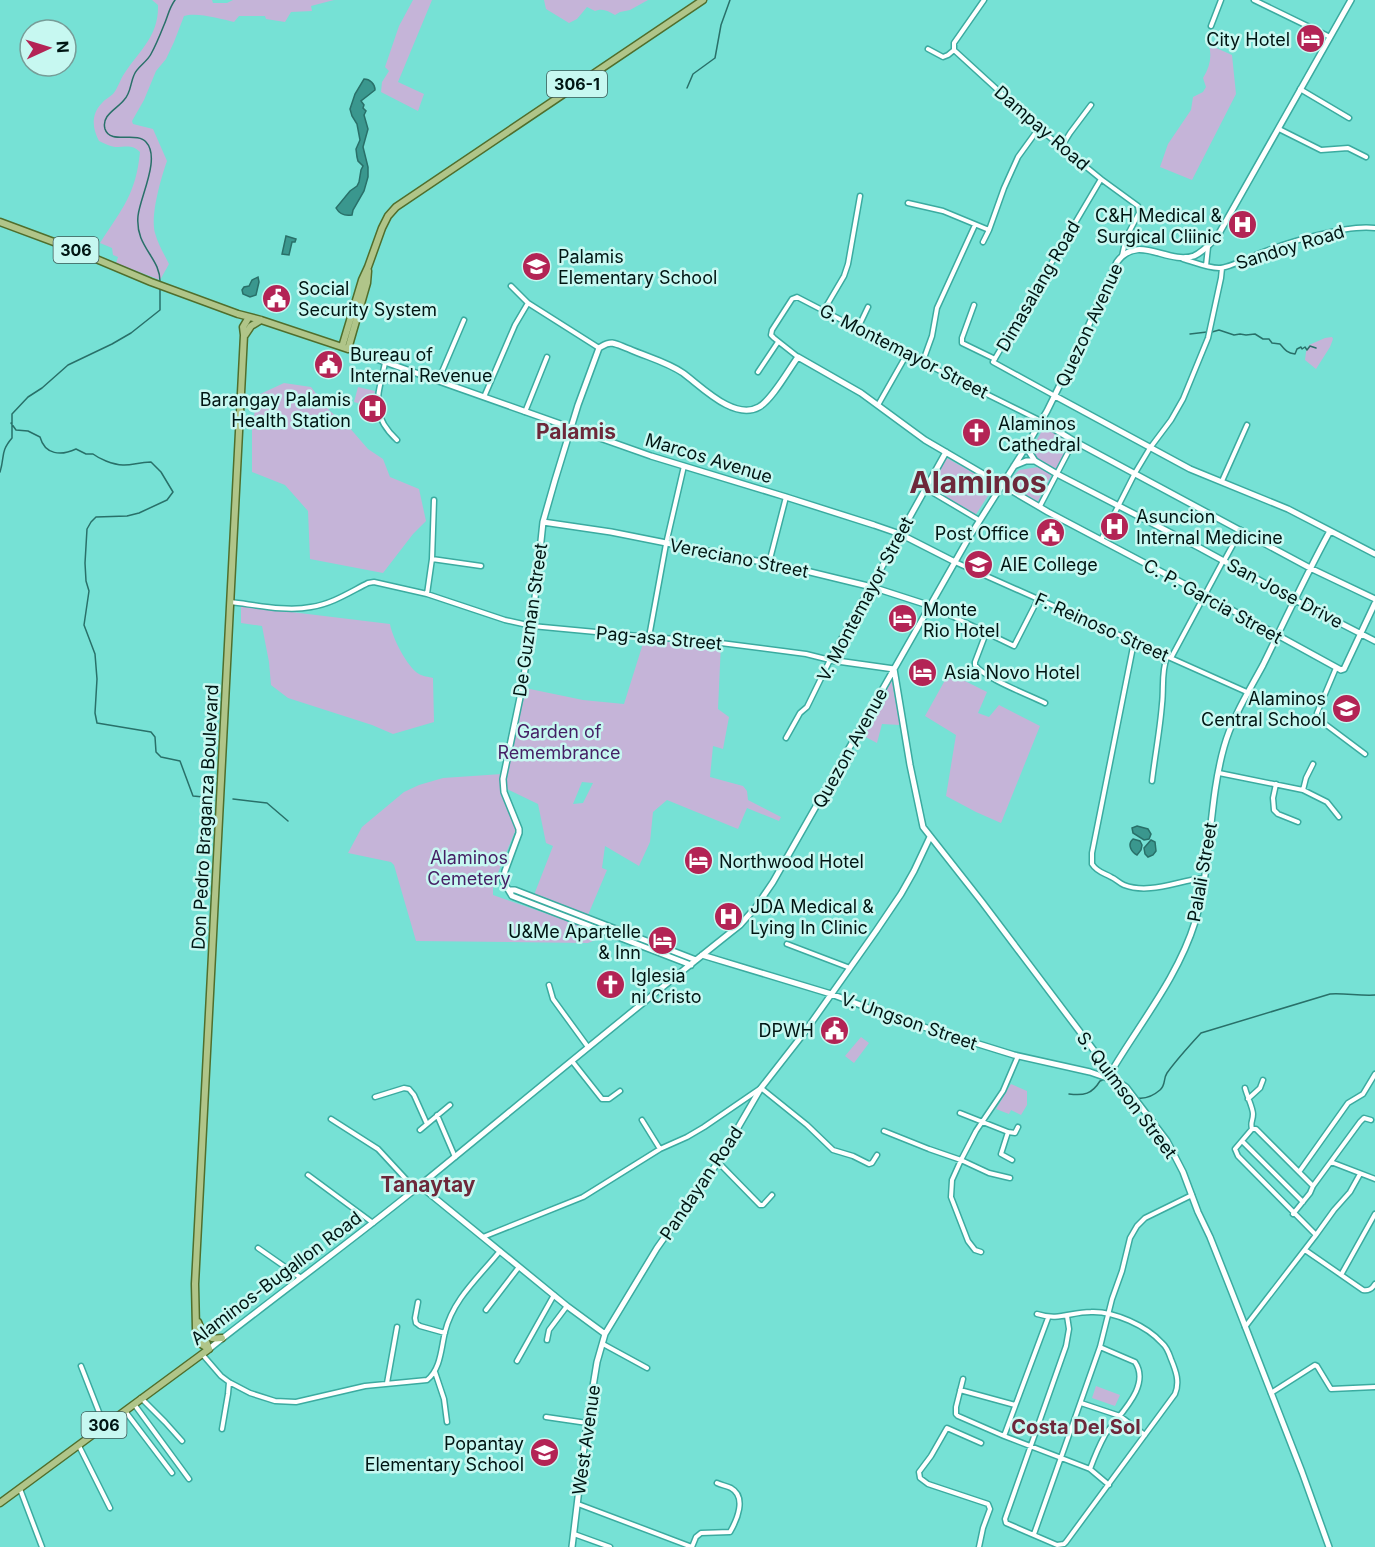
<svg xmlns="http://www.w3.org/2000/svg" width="1375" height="1547" viewBox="0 0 1375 1547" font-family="Inter,sans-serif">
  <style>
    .green { fill: #c5b4d8; fill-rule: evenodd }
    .water { fill: #3a978e; stroke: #297069; stroke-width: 1.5 }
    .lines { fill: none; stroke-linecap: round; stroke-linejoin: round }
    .stream { stroke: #297069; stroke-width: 1.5 }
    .street-casing { stroke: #3baba0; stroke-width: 7 }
    .secondary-casing { stroke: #3baba0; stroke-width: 8 }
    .primary-casing { stroke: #506e2c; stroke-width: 9 }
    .street { stroke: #fff; stroke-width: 4 }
    .secondary { stroke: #fff; stroke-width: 5 }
    .primary { stroke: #b0c589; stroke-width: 6 }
    .labels { text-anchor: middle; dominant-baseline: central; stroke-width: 5; stroke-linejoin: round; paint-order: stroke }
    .shield { fill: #c7f8f1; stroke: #3c5956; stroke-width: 1.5 }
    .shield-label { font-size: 16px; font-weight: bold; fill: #001513 }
    .poi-label { font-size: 18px; fill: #001513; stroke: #c7f8f1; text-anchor: start }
    .street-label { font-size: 18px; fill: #001513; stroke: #c7f8f1 }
    .park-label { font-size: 18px; fill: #451f64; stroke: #c7f8f1 }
    .neighbourhood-label { font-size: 20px; font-weight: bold; fill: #6d283a; stroke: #c7f8f1 }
    .quarter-label { font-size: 21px; font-weight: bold; fill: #6d283a; stroke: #c7f8f1 }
    .town-label { font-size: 30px; font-weight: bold; fill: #6d283a; stroke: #c7f8f1 }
  </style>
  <rect width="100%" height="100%" fill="#76e1d5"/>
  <path class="green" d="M152,0H174V2L176,0H212L213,3H227L233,0H334L311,6L312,11L291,12L285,22L266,19L265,16H239L234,22C221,19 197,12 184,16L174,42L166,59L156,71L144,100L132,121L133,124L153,129L167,161C161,178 150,216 155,233C158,244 164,254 169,264L160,280L116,263L118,257L113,255L112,248L100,243C122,209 136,194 140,152C132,144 126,147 115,147C109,146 104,143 99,141C92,128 91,114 102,103C105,99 110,97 113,94C118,88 120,80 124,74C140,50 159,36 158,5Z
    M413,0H432L398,82L424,94L418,111L381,92L382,82L389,71L385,67L399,26Z
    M544,0H648L630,10L620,12L615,15C608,11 603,8 595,11L587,7L577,19L569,23L546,9Z
    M1205,43L1232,55L1236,94L1192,180L1160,167L1168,144L1191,110L1193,97L1203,92L1206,87L1203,78C1210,67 1212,57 1209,45Z
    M1332,337L1333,339L1330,347L1316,369L1305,360L1306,352L1309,345L1325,338Z
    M284,383L311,387L330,411L348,426L368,449L383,459L390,477L419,489L426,521L413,534L383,573L310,559L308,511L285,485L252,472V426L258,395Z
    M358,387L375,391L371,407L354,402Z
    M1044,427L1071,442L1055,471L1035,457L1030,452Z
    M945,457L995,485L973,519L926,491Z
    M1038,467L1052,474L1037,503L1006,484L1019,470Z
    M241,604L283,611L390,624C392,637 407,667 419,674C422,676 429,677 433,678L434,722L393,734L372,725L288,698L271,685L269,662L262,626L241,623Z
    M645,637L721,643L718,709L729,717L723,749L713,746L710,777L743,786L747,791L748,800L781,817L779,821L747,808L738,829L667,800L653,812L650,842L639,866L605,846L602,868L607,870L588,915L534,895L553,846L546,843L538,804L505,788L512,746L525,688L583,700L624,704ZM582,782L593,783L583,803L573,804Z
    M949,673L987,692L978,713L989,717L999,705L1040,726L1001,823L976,812L946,796L956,735L925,716Z
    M891,677L900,725L882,724L877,743L860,734Z
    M502,774L507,804L516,829L493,885V895L608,935L588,943L416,941L394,865L391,862L348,853L362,827L404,792L419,785L443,778Z
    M861,1037L869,1043L854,1063L845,1056Z
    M1011,1084L1027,1091V1105L1021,1115L1011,1110L1009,1114L996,1109Z
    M1096,1386L1120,1395L1115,1406L1092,1398Z"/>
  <path class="water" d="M364,79C370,79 375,84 375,90L361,101L364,105L363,108L366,111L364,115L368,129L363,147L368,167V177L364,191L353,210L352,215C346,216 340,215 336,208L350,191L357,186L359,182L361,170L363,166L358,161L357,157L356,149L360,140L357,124L352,116L350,109L355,94Z
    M286,236L296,239L295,242H292L289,255L282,254Z
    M258,277L259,282L256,295L250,297L243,294L242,290L244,287L249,286L252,280Z
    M1137,826L1148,829L1151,834L1149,839L1144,840L1133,833L1132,828Z
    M1133,839L1140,841L1142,845L1141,850L1137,855C1131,852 1127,844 1133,839Z
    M1151,840L1155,842L1156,851L1153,855L1148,857L1145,854L1144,848Z"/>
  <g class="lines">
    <path class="stream" d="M687,88L693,74L715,58L721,25L730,0
      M160,283C161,257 135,248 138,216C140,197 161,158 146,142C137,131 110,145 105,129C101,115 117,109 124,100C131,93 130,84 134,75C137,67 147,62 151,54C156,45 160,35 164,25C168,16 169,8 175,0
      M1212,332L1219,330L1234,335L1240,334L1246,335L1255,334L1263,339H1269L1272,343L1280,344C1285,350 1287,353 1295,354L1297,349L1301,347L1302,349L1305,347L1307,350L1310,346L1316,348
      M1190,334L1207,332
      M11,423L16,430L28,431L40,437C45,455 61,456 76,449L86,454H93C97,457 101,459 106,461C127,469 131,463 151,462L161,472L173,492L167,500L139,513L127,516L96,517L91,522L87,529L85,563L86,581L89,591L84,625L95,654L97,679L95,713L97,723L151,732L155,737L156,752L161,757L180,761L193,796L214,798
      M0,472C5,456 0,452 12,438V414L28,397L42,388L68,365L112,344L131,333L160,310V288
      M233,799L267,803L288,821
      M1113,1082L1124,1100L1129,1102L1131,1101
      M1069,1094C1084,1096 1092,1094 1100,1081L1103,1080
      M1138,1098C1146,1099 1153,1096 1160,1090C1166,1085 1163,1079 1167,1073C1177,1059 1189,1046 1201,1033L1330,994C1345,993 1360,996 1375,995"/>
    <defs>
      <path id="street" d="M984,0L954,43V50L1047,135L1101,179L1138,206L1139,213L1126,238L1122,256
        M1254,0L1330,37
        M1211,26L1221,0
        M928,49L943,57L948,55L954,50
        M1300,89L1349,118
        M1279,129L1321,150L1348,148L1366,157
        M1062,146L1070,133L1091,105
        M908,203L943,211L989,230L1004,188L1018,157L1039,128
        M983,242L989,230
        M1183,259C1194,262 1207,268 1219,268C1229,268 1247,258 1258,254C1285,243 1347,224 1375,228
        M1206,266L1208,247
        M511,286L528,303L599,348
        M974,305L962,338V343L995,359
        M824,310L844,276L848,264L860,196
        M858,328L868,307
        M798,357L774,338L771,335L772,330L792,299L797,297L946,374L1041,421
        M923,361L932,336L937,308L975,225
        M385,363C378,396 369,414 397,440
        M758,372L778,342
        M438,381L464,320
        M1055,396L993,362L1101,179
        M484,397L515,325L528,303
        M878,405L907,354
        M525,412L547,357
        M1222,481L1247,425
        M925,488L979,520
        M1040,506L1074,441
        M1101,540L1135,473L1150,448L1171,420L1183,399L1208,338L1221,278L1222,268
        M432,559L481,566
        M1224,561L1241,530
        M955,562L1249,693
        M769,563L786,497
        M427,594L432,559L434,500
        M231,602C256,605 287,612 311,607C332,604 350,592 368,583L374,582L427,594L505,620L532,626L649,637L705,641L806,654L830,660L807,707L800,713L786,738
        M931,606L1014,646L1038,599
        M986,633L975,662V665C984,678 1029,695 1045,703
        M649,637L666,544L684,466
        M1134,642L1092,853V864C1097,872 1104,873 1111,877C1116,879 1119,883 1124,885C1150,895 1179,880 1205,878
        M1171,658L1223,561
        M1336,668L1317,713V718L1365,754
        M1219,773L1303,790L1327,802L1339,817
        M1152,781C1155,755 1160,730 1162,704C1164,688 1161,672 1167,657
        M1276,784L1273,798L1274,810L1278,814L1298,822
        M1303,790L1306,778L1313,764
        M787,944L850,968
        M549,985L553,999L588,1047
        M572,1061L602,1099H609L620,1091
        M1245,1088C1247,1096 1253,1108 1253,1114C1253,1121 1250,1122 1252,1129
        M375,1097L404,1088L409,1089L414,1095L427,1124
        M1248,1099L1260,1088L1263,1080
        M960,1113L1008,1132L1015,1133L1018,1127
        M437,1115L455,1157
        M331,1119L378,1149L415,1189
        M642,1120L660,1149
        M420,1130L450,1105
        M884,1131L929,1149L961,1160L952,1180L951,1197L968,1241L975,1250L981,1252
        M1008,1132L1001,1154L1012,1160
        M1242,1141L1303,1202
        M718,1162L760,1205H763L772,1195
        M1331,1162L1375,1179
        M1299,1172L1348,1103L1363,1094L1375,1074
        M308,1175L373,1223
        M1010,1178L989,1173L961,1160L976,1131L1003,1091L1018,1056
        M1313,1186L1256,1129H1252L1235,1149L1238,1156L1316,1235
        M1293,1214L1310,1193L1313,1186L1360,1122L1364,1118L1371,1120
        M483,1237L583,1197L660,1149L687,1137L704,1127L761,1088L807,1125L833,1150L853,1156L869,1164L872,1163L877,1155
        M258,1248L301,1278
        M1305,1250L1363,1290C1369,1291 1372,1289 1375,1284
        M1341,1275L1375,1214
        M418,1302L415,1318L416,1323L420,1326L445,1333
        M486,1310L519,1267
        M1037,1314C1059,1321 1070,1312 1091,1312C1114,1311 1147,1326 1162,1343C1167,1347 1169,1353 1171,1359C1176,1371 1180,1382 1175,1394L1066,1542L1064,1544L1057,1545L1006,1523L1005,1519L1066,1346L1069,1329L1067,1316
        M1245,1327L1316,1235L1334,1210L1350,1192L1360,1174
        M547,1340L549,1330L567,1306
        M603,1344L647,1368
        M202,1354L221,1376L229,1382L250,1393L275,1401L296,1402L365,1386L427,1380C441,1369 441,1348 445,1332C453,1299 479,1277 500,1251
        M517,1361L554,1295
        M81,1366L104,1425
        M435,1372L444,1399L447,1422
        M963,1379L956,1407V1414L958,1416L1004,1436L1090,1469L1109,1485
        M387,1383L397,1327
        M960,1390L1015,1405
        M1271,1393L1315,1365L1317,1366L1331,1389L1375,1387
        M141,1398L165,1422L182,1441
        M1081,1403L1120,1416L1145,1435
        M134,1404L189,1479
        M125,1411L172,1473
        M546,1417L587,1423
        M222,1429L228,1394L229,1382
        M1004,1436L1048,1318
        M79,1446L110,1508
        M1090,1469C1094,1458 1099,1446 1105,1435C1117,1416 1152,1387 1135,1362L1100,1347
        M20,1489L42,1547
        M578,1504L692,1547
        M574,1534L610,1547
        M1034,1534L1100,1347L1112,1299L1122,1271L1130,1238L1137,1226L1145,1218L1192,1195
        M692,1547L696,1537L701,1533L730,1532C737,1520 747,1497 731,1488C727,1486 721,1485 717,1483
        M979,1547L983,1528L990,1509L988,1504L928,1484L920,1478L919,1472L931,1456L947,1428L981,1443"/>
      <path id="secondary" d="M348,349L651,456L786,497L874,525L900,534L955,562
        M1055,396L1190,469L1288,509L1375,554
        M1041,421L1074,441L1310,568L1375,599
        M1026,447L1035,461L1057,474L1200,548L1295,600L1375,641
        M946,452C907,521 869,591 830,660L894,669L910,765L923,827L982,902L1117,1081L1126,1087L1167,1141L1183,1172L1198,1212L1210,1237L1231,1290L1302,1472L1329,1547
        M1014,466L1026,461H1035
        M543,522L611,532L802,570L872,587L931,606
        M510,890H515L696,960
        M702,955L831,994L901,1020L1014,1055L1090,1072L1116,1081
        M691,965L512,896L503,881L505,871L519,833V829L504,792L503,779L522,688L532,626L543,522L555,480L578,405L599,348C604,345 606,343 612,343C618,344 623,347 629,349C647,357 667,362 683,373C701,386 734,421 759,407C772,400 789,369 798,357L861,393L925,440L1048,512L1188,586L1341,670L1344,669L1375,603
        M1111,1072C1140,1023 1178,977 1195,922C1212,865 1208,804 1224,747C1232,718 1249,691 1263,665C1285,620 1306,575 1330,531
        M419,1185L567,1306L605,1334
        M209,1349C276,1296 346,1245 413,1191C522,1102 630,1012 740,925L756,907L773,882L968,539L1026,447L1047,411L1083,338L1117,262C1138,233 1167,265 1194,256C1203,252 1210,244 1217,237L1351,0
        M572,1547L587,1423L597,1362L605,1334L657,1248L718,1162L761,1088L804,1033L876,931L901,894L914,871L930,837"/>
      <path id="primary" d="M0,222L70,248L151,282L238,314L261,320L348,349L367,283L368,271
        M245,335L251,326L261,320
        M342,347L362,280L368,267L382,228L388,216L396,207L703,0
        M198,1322L209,1349
        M204,1333C210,1339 214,1339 222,1338
        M209,1349L201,1344L196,1329L195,1284L244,335L243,327L249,317
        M0,1503L209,1349"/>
    </defs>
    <use href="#street" class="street-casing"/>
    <use href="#secondary" class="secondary-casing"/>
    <use href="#primary" class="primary-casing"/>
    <use href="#street" class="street"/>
    <use href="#secondary" class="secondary"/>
    <use href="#primary" class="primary"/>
  </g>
  <defs>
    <symbol id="hotel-disc" viewBox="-11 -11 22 22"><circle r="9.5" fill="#b32455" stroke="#c7f8f1"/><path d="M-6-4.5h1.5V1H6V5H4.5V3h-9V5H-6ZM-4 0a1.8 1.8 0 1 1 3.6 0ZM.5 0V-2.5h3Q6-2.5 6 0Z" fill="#fff"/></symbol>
    <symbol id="hospital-disc" viewBox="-11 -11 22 22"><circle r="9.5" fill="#b32455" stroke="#c7f8f1"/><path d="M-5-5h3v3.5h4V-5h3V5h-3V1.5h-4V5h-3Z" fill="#fff"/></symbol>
    <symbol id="school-disc" viewBox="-11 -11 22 22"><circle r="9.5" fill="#b32455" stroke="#c7f8f1"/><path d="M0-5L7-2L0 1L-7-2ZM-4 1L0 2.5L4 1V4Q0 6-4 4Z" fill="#fff"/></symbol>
    <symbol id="civic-disc" viewBox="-11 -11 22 22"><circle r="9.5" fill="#b32455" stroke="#c7f8f1"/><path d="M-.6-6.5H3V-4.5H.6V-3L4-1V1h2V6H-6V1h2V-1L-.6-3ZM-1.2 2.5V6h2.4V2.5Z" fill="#fff"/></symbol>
    <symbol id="church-disc" viewBox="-11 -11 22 22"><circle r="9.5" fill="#b32455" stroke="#c7f8f1"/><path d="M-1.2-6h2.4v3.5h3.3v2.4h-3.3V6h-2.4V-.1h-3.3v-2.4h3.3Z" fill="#fff"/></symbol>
    <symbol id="university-disc" viewBox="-11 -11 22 22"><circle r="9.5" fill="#b32455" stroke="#c7f8f1"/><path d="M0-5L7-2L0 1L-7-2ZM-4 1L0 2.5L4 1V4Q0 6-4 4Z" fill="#fff"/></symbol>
  </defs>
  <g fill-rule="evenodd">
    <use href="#hotel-disc" x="1294" y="22" width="33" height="33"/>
    <use href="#hospital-disc" x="1226" y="208" width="33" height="33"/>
    <use href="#school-disc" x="520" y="250" width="33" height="33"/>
    <use href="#civic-disc" x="260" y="282" width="33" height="33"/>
    <use href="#civic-disc" x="312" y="348" width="33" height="33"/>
    <use href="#hospital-disc" x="356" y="392" width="33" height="33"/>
    <use href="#church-disc" x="960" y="416" width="33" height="33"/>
    <use href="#hospital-disc" x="1098" y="510" width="33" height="33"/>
    <use href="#civic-disc" x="1034" y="516" width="33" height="33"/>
    <use href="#university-disc" x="962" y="548" width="33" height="33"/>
    <use href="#hotel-disc" x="886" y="602" width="33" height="33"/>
    <use href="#hotel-disc" x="906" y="656" width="33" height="33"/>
    <use href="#school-disc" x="1330" y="692" width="33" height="33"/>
    <use href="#hotel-disc" x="682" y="844" width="33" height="33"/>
    <use href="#hospital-disc" x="712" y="900" width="33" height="33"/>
    <use href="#hotel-disc" x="646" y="924" width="33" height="33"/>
    <use href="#church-disc" x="594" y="968" width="33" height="33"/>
    <use href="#civic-disc" x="818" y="1014" width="33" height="33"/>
    <use href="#school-disc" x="528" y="1436" width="33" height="33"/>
  </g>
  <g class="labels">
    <g class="shield">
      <rect x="547" y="71" width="60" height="26" rx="4.5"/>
      <rect x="53.5" y="237" width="45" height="26" rx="4.5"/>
      <rect x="81.5" y="1412" width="45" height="26" rx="4.5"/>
    </g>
    <g class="shield-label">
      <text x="577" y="84">306-1</text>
      <text x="76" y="250">306</text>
      <text x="104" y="1425">306</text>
    </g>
    <g class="poi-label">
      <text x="1290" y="39" text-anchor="end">City Hotel</text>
      <text x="1222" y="215" text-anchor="end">C&amp;H Medical &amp;<tspan x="1222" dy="21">Surgical Cliinic</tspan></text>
      <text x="558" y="256">Palamis<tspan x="558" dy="21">Elementary School</tspan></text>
      <text x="298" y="288">Social<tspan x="298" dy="21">Security System</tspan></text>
      <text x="350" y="354">Bureau of<tspan x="350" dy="21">Internal Revenue</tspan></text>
      <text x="351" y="399" text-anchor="end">Barangay Palamis<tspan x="351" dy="21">Health Station</tspan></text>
      <text x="998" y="423">Alaminos<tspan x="998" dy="21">Cathedral</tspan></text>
      <text x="1136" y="516">Asuncion<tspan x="1136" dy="21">Internal Medicine</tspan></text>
      <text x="1029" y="533" text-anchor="end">Post Office</text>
      <text x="1000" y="564">AIE College</text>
      <text x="923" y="609">Monte<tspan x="923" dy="21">Rio Hotel</tspan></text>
      <text x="944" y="672">Asia Novo Hotel</text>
      <text x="1326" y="698" text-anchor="end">Alaminos<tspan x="1326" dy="21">Central School</tspan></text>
      <text x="719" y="861">Northwood Hotel</text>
      <text x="750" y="906">JDA Medical &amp;<tspan x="750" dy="21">Lying In Clinic</tspan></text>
      <text x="641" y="931" text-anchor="end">U&amp;Me Apartelle<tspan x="641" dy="21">&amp; Inn</tspan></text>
      <text x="631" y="975">Iglesia<tspan x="631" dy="21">ni Cristo</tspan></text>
      <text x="814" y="1030" text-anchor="end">DPWH</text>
      <text x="524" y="1443" text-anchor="end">Popantay<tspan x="524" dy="21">Elementary School</tspan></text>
    </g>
    <g class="street-label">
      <text transform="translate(1042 128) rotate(41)">Dampay Road</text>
      <text transform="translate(1290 247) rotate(-17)">Sandoy Road</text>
      <text transform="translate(1038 286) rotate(-60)">Dimasalang Road</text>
      <text transform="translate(1089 325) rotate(-65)">Quezon Avenue</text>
      <text transform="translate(904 351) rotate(27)">G. Montemayor Street</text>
      <text transform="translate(709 458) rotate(17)">Marcos Avenue</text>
      <text transform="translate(739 558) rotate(11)">Vereciano Street</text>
      <text transform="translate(1285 593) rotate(28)">San Jose Drive</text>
      <text transform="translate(865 599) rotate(-62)">V. Montemayor Street</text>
      <text transform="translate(1213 601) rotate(29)">C. P. Garcia Street</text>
      <text transform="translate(530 620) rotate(-82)">De Guzman Street</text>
      <text transform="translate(1102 627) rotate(24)">F. Reinoso Street</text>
      <text transform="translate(659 638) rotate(5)">Pag-asa Street</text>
      <text transform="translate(850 748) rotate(-61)">Quezon Avenue</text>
      <text transform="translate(205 817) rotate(-87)">Don Pedro Braganza Boulevard</text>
      <text transform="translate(1202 872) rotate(-80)">Palali Street</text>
      <text transform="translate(909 1021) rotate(19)">V. Ungson Street</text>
      <text transform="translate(1127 1095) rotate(53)">S. Quimson Street</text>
      <text transform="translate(701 1183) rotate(-56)">Pandayan Road</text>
      <text transform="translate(276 1278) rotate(-37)">Alaminos-Bugallon Road</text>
      <text transform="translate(586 1440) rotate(-82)">West Avenue</text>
    </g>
    <g class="park-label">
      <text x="559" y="731">Garden of<tspan x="559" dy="21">Remembrance</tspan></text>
      <text x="469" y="857">Alaminos<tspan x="469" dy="21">Cemetery</tspan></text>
    </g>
    <g class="neighbourhood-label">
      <text x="1076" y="1427">Costa Del Sol</text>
    </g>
    <g class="quarter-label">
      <text x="576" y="431">Palamis</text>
      <text x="428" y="1184">Tanaytay</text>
    </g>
    <g class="town-label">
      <text x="978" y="482">Alaminos</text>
    </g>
  </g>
  <g transform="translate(48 48) rotate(86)"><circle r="28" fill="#c7f8f1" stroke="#779d98" stroke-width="1.5"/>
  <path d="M0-4.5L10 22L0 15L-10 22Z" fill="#b32455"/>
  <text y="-9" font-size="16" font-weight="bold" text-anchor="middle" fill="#001513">N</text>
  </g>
</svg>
